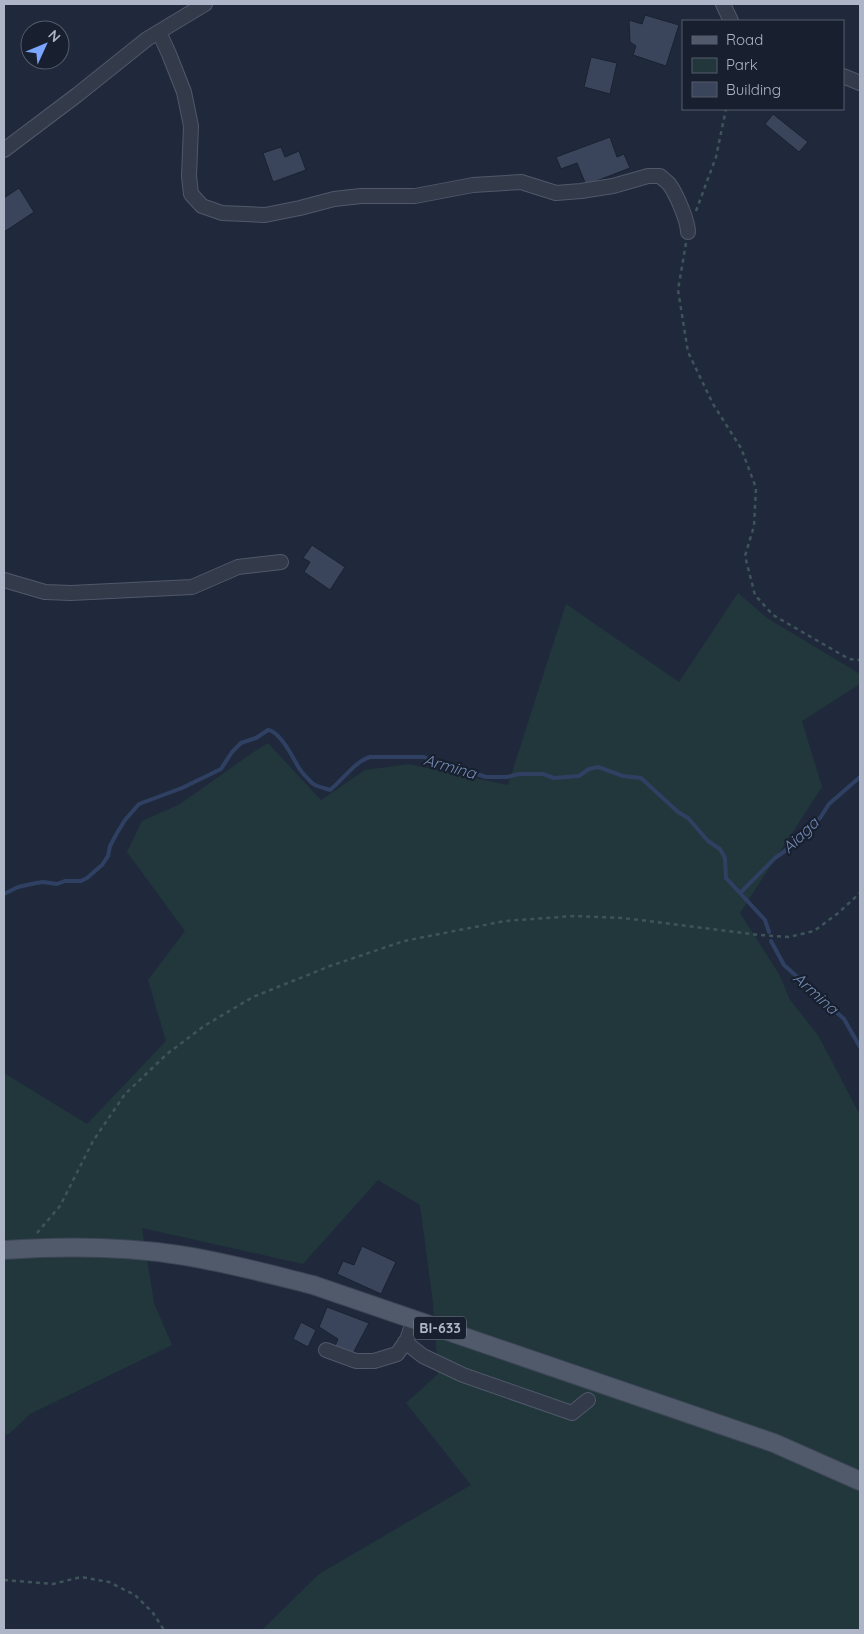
<svg xmlns="http://www.w3.org/2000/svg" width="864" height="1634" viewBox="0 0 864 1634" font-family="Quicksand,sans-serif">
  <style>
    .green { fill: #21373c }
    .lines { fill: none; stroke-linecap: round; stroke-linejoin: round }
    .stream { stroke: #2f4062; stroke-width: 4 }
    .building { fill: #3a455b; stroke: #1a2231 }
    .minor-casing { stroke: #505869; stroke-width: 16 }
    .major-casing { stroke: #3c4454; stroke-width: 20 }
    .path { stroke: #3e5459; stroke-width: 2.5; stroke-dasharray: 4 4; stroke-linecap: butt }
    .minor { stroke: #333b4b; stroke-width: 14 }
    .major { stroke: #505a6b; stroke-width: 18 }
    .labels { text-anchor: middle; dominant-baseline: central; stroke-width: 4.5; stroke-linejoin: round; paint-order: stroke }
    .shield { fill: #18202f; stroke: #808899; stroke-width: 1 }
    .shield-label { font-size: 14px; font-weight: bold; fill: #adb5c7 }
    .water-label { font-size: 16px; font-style: italic; fill: #7289b2; stroke: #18202f }
  </style>
  <rect width="100%" height="100%" fill="#1f293b"/>
  <path class="green" d="M738,593L767,618L860,674V684L802,721L822,787L740,913L779,974L790,1000L818,1035L860,1115V1630H262L319,1574L471,1485L406,1403L438,1374L433,1303L420,1205L378,1180L303,1264L142,1228L154,1303L172,1345L30,1414L9,1434L4,1435V1073L87,1124L166,1041L148,980L185,931L127,852L142,821L180,804L252,753L268,743L321,800L365,770L409,764L508,785L566,604L679,682Z"/>
  <g class="lines">
    <path class="stream" d="M740,893L775,858L785,851L796,838L820,818L829,804L860,777
      M4,894L18,887L36,883L43,882L57,884L65,881H81L87,878L102,865L108,856L110,846L117,833L125,820L139,804L182,788L221,769L232,752L241,743L256,738L268,730C280,731 293,758 299,768C302,773 308,779 312,783C317,787 325,788 330,790C342,781 355,761 370,757H424L431,760L486,777H507L519,774H543L554,778L579,776L589,769L598,767L623,776L641,778L678,812L688,818L708,841L720,849L725,858L726,878L765,920L769,932
      M771,941L784,965L844,1019L860,1047"/>
  </g>
  <path class="building" d="M645,15L679,25L666,66L633,55L636,46L630,42L629,20L642,24Z
    M591,57L617,63L610,94L584,87Z
    M773,114L808,142L799,152L765,124Z
    M610,137L617,157L624,154L630,168L586,185L577,163L561,169L556,157Z
    M281,147L285,157L299,151L306,170L273,182L263,153Z
    M19,188L34,212L4,232V198Z
    M312,545L345,567L330,590L304,572L310,562L303,558Z
    M362,1246L396,1262L381,1294L337,1274L343,1261L354,1265Z
    M327,1307L369,1323L351,1357L334,1348L338,1339L319,1327Z
    M301,1322L316,1330L308,1347L293,1339Z"/>
  <g class="lines">
    <defs>
      <path id="minor" d="M723,4L731,21
        M159,32L169,54L184,92L191,126L189,176L191,194L202,206L222,213L265,215L300,208L334,199L361,196H415L473,185L521,182L556,193L581,191L613,186L648,176H660C662,178 666,181 669,184C676,193 688,221 688,232
        M843,76L860,83
        M4,150L77,95L147,39L205,4
        M4,580L45,592L71,593L192,587L238,567L281,562
        M405,1342L423,1356L463,1375L572,1413L588,1400
        M326,1350L356,1361H374L397,1354L407,1340L414,1319"/>
      <path id="major" d="M4,1250C62,1246 121,1246 179,1255C225,1262 269,1274 313,1285L774,1443L860,1481"/>
    </defs>
    <use href="#minor" class="minor-casing"/>
    <use href="#major" class="major-casing"/>
    <path class="path" d="M696,211L716,157L726,109
      M686,243L678,290L688,352L713,404L741,448L756,488L754,526L745,556L755,595L773,615L849,659L860,660
      M37,1233L60,1206L93,1141L125,1094L167,1054L204,1026L253,997L330,966L404,941L505,921L574,916L623,918L760,935L789,937L814,931L837,914L860,893
      M4,1580L53,1584L81,1577L109,1582L135,1595L153,1613L164,1630"/>
    <use href="#minor" class="minor"/>
    <use href="#major" class="major"/>
  </g>
  <g class="labels">
    <rect class="shield" x="414" y="1316.5" width="52" height="23" rx="4"/>
    <g class="shield-label">
      <text x="440" y="1328">BI-633</text>
    </g>
    <g class="water-label">
      <text transform="translate(450 766) rotate(16)">Armina</text>
      <text transform="translate(800 835) rotate(-44)">Aiaga</text>
      <text transform="translate(816 993) rotate(42)">Armina</text>
    </g>
  </g>
  <rect width="864" height="1634" fill="none" stroke="#adb5c7" stroke-width="10"/>
  <rect x="682" y="20" width="162" height="90" fill="#18202f" stroke="#545c6c"/>
  <rect x="692" y="36" width="25" height="8" fill="#505a6b" stroke="#545c6c"/>
  <text x="726" y="45" font-size="15" fill="#adb5c7">Road</text>
  <rect x="692" y="58" width="25" height="15" fill="#21373c" stroke="#545c6c"/>
  <text x="726" y="70" font-size="15" fill="#adb5c7">Park</text>
  <rect x="692" y="82" width="25" height="15" fill="#3a455b" stroke="#545c6c"/>
  <text x="726" y="95" font-size="15" fill="#adb5c7">Building</text>
  <g transform="translate(45 45) rotate(46)"><circle r="24" fill="#18202f" stroke="#545c6c"/>
  <path d="M0-4L9 19L0 12L-9 19Z" fill="#7ba5ff"/>
  <text y="-8" font-size="14" font-weight="bold" text-anchor="middle" fill="#adb5c7">N</text>
  </g>
</svg>
